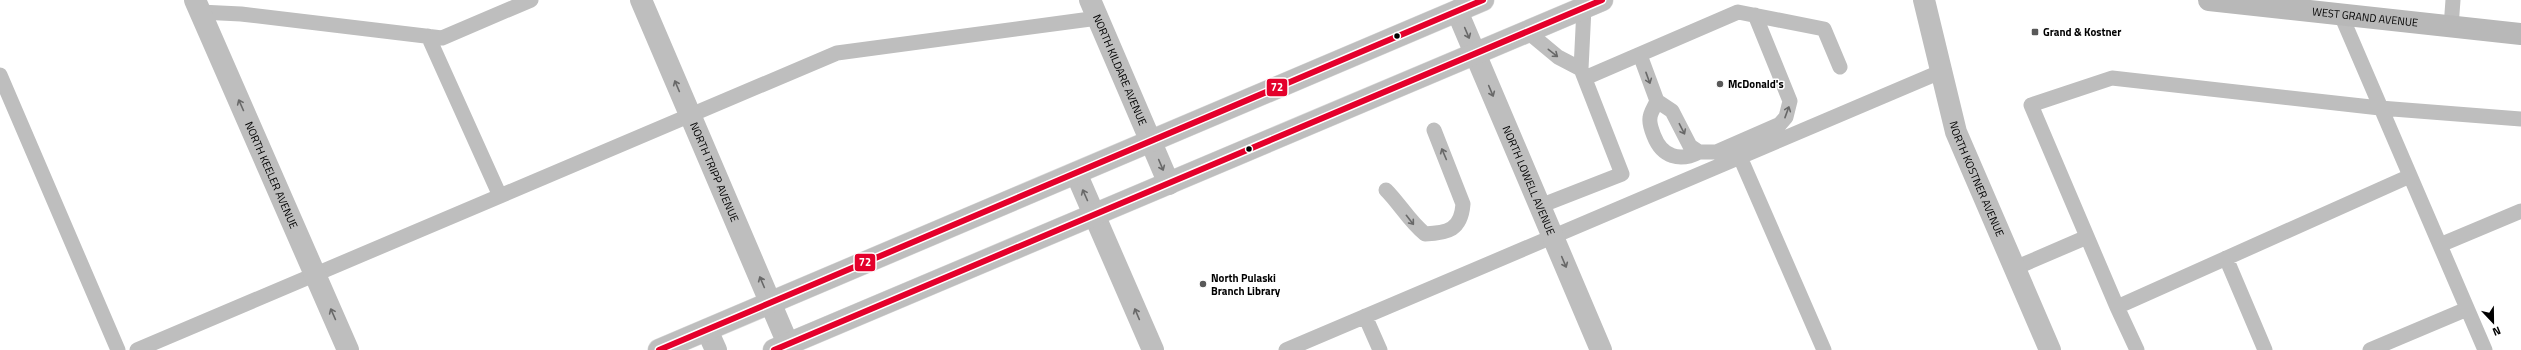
<svg xmlns="http://www.w3.org/2000/svg" width="2521" height="350" viewBox="0 0 2521 350" font-family="'Titillium Web',sans-serif">
  <style>
    .lines { fill: none; stroke-linecap: round; stroke-linejoin: round }
    .primary-casing { stroke: #dbdbdb; stroke-width: 23 }
    .service { stroke: #bebebe; stroke-width: 15 }
    .minor { stroke: #bebebe; stroke-width: 22 }
    .tertiary { stroke: #bebebe; stroke-width: 22 }
    .secondary { stroke: #b8b8b8; stroke-width: 22 }
    .primary { stroke: #bebebe; stroke-width: 22 }
    .bus-1-casing { stroke: #fff; stroke-width: 9 }
    .bus-1 { stroke: #e4002b; stroke-width: 6 }
    .oneway { stroke: #686868 }
    .poi-dot { fill: #595959; stroke: #fff; stroke-width: 1.5 }
    .bus-dot { fill: #000; stroke: #fff; stroke-width: 1.5 }
    .labels { text-anchor: middle; dominant-baseline: central; stroke-width: 3; stroke-linejoin: round; paint-order: stroke }
    .street-label { font-size: 11px; fill: #000; stroke: #fff }
    .poi-label { font-size: 11px; font-weight: bold; fill: #000; stroke: #fff; text-anchor: start }
    .line-badge { stroke: #fff; stroke-width: 1.5 }
    .badge-label { font-size: 11px; text-anchor: middle; font-weight: bold; fill: #fff }
  </style>
  <rect width="100%" height="100%" fill="#fff"/>
  <g class="lines">
    <defs>
      <path id="primary" d="M659,350L1483,0
        M774,350L1602,0"/>
    </defs>
    <use href="#primary" class="primary-casing"/>
    <path class="service" d="M200,12L241,14L442,38L531,0
      M2341,15L2485,350
      M2451,27L2453,0
      M1528,32L1558,57L1581,69
      M428,36L500,196
      M1640,55L1657,101L1672,111L1690,146L1699,152H1716L1780,124L1786,117L1790,101L1755,15
      M0,75L118,350
      M1585,78L1738,12L1824,29L1840,67
      M1657,101C1655,106 1650,113 1650,118C1649,124 1652,131 1654,136C1662,157 1680,162 1699,152
      M1740,157L1824,350
      M2410,176L2117,307L2031,105L2112,78L2380,108L2521,119
      M1386,190C1400,204 1409,221 1425,234C1448,233 1461,230 1463,204L1434,130
      M1540,206L1622,174L1581,69L1584,8
      M2440,245L2521,211
      M2226,258L2265,350
      M2015,268L2087,237
      M2117,307L2137,350
      M1365,316L1380,350
      M137,350L837,53L1098,18
      M1286,350L1940,72
      M2370,350L2467,309"/>
    <g class="minor">
      <path id="s1" d="M195,0L348,350"/>
      <path id="s2" d="M641,0L788,344"/>
      <path id="s3" d="M1090,0L1169,184"/>
      <path id="s4" d="M1457,11L1601,350"/>
      <path d="M1076,173L1153,350"/>
      <path d="M707,330L716,350"/>
    </g>
    <path class="tertiary" id="s5" d="M1924,0L1956,132L2050,350"/>
    <path class="secondary" id="s6" d="M2209,0L2521,34"/>
    <use href="#primary" class="primary"/>
    <defs>
      <path id="bus-1" d="M659,350L1483,0
        M774,350L1602,0"/>
    </defs>
    <use href="#bus-1" class="bus-1-casing"/>
    <use href="#bus-1" class="bus-1"/>
  </g>
  <defs><path id="oneway-shaft" d="M-6 0H5M1.5-3L5.5 0L1.5 3" fill="none" stroke-width="1.6" stroke-linecap="round" stroke-linejoin="round"/></defs>
  <g class="oneway">
    <use href="#oneway-shaft" transform="translate(1467 33) rotate(67)"/>
    <use href="#oneway-shaft" transform="translate(1553 53) rotate(38)"/>
    <use href="#oneway-shaft" transform="translate(1648 78) rotate(70)"/>
    <use href="#oneway-shaft" transform="translate(677 86) rotate(-113)"/>
    <use href="#oneway-shaft" transform="translate(1491 91) rotate(67)"/>
    <use href="#oneway-shaft" transform="translate(241 105) rotate(-114)"/>
    <use href="#oneway-shaft" transform="translate(1787 112) rotate(-70)"/>
    <use href="#oneway-shaft" transform="translate(1682 129) rotate(63)"/>
    <use href="#oneway-shaft" transform="translate(1444 154) rotate(-113)"/>
    <use href="#oneway-shaft" transform="translate(1161 165) rotate(67)"/>
    <use href="#oneway-shaft" transform="translate(1085 195) rotate(-114)"/>
    <use href="#oneway-shaft" transform="translate(1410 220) rotate(52)"/>
    <use href="#oneway-shaft" transform="translate(1564 262) rotate(67)"/>
    <use href="#oneway-shaft" transform="translate(762 282) rotate(-113)"/>
    <use href="#oneway-shaft" transform="translate(333 314) rotate(-114)"/>
    <use href="#oneway-shaft" transform="translate(1137 314) rotate(-113)"/>
  </g>
  <g class="poi-dot">
    <rect x="2031" y="28" width="8" height="8" rx="2"/>
    <circle cx="1720" cy="84" r="4"/>
    <circle cx="1203" cy="284" r="4"/>
  </g>
  <g class="bus-dot">
    <circle cx="1397" cy="36" r="3.5"/>
    <circle cx="1249" cy="149" r="3.5"/>
  </g>
  <g class="labels">
    <g class="street-label">
      <text stroke="none"><textPath href="#s6" startOffset="157">WEST GRAND AVENUE</textPath></text>
      <text stroke="none"><textPath href="#s3" startOffset="76">NORTH KILDARE AVENUE</textPath></text>
      <text stroke="none"><textPath href="#s2" startOffset="187">NORTH TRIPP AVENUE</textPath></text>
      <text stroke="none"><textPath href="#s1" startOffset="191">NORTH KEELER AVENUE</textPath></text>
      <text stroke="none"><textPath href="#s5" startOffset="187">NORTH KOSTNER AVENUE</textPath></text>
      <text stroke="none"><textPath href="#s4" startOffset="184">NORTH LOWELL AVENUE</textPath></text>
    </g>
    <g class="poi-label">
      <text x="2043" y="32">Grand &amp; Kostner</text>
      <text x="1728" y="84">McDonald's</text>
      <text x="1211" y="278">North Pulaski<tspan x="1211" dy="13">Branch Library</tspan></text>
    </g>
  </g>
  <g class="line-badge">
    <rect x="1266" y="78" width="22" height="19" rx="4" fill="#e4002b"/>
    <rect x="854" y="253" width="22" height="19" rx="4" fill="#e4002b"/>
  </g>
  <g class="badge-label">
    <text x="1277" y="91">72</text>
    <text x="865" y="266">72</text>
  </g>
  <g transform="translate(2493 322) rotate(158)" stroke="#ffffff" stroke-width="3" paint-order="stroke">
  <path d="M0-3L7 15L0 10L-7 15Z" fill="#000000"/>
  <text y="-6" font-size="11" font-weight="bold" text-anchor="middle" fill="#000000">N</text>
  </g>
</svg>
